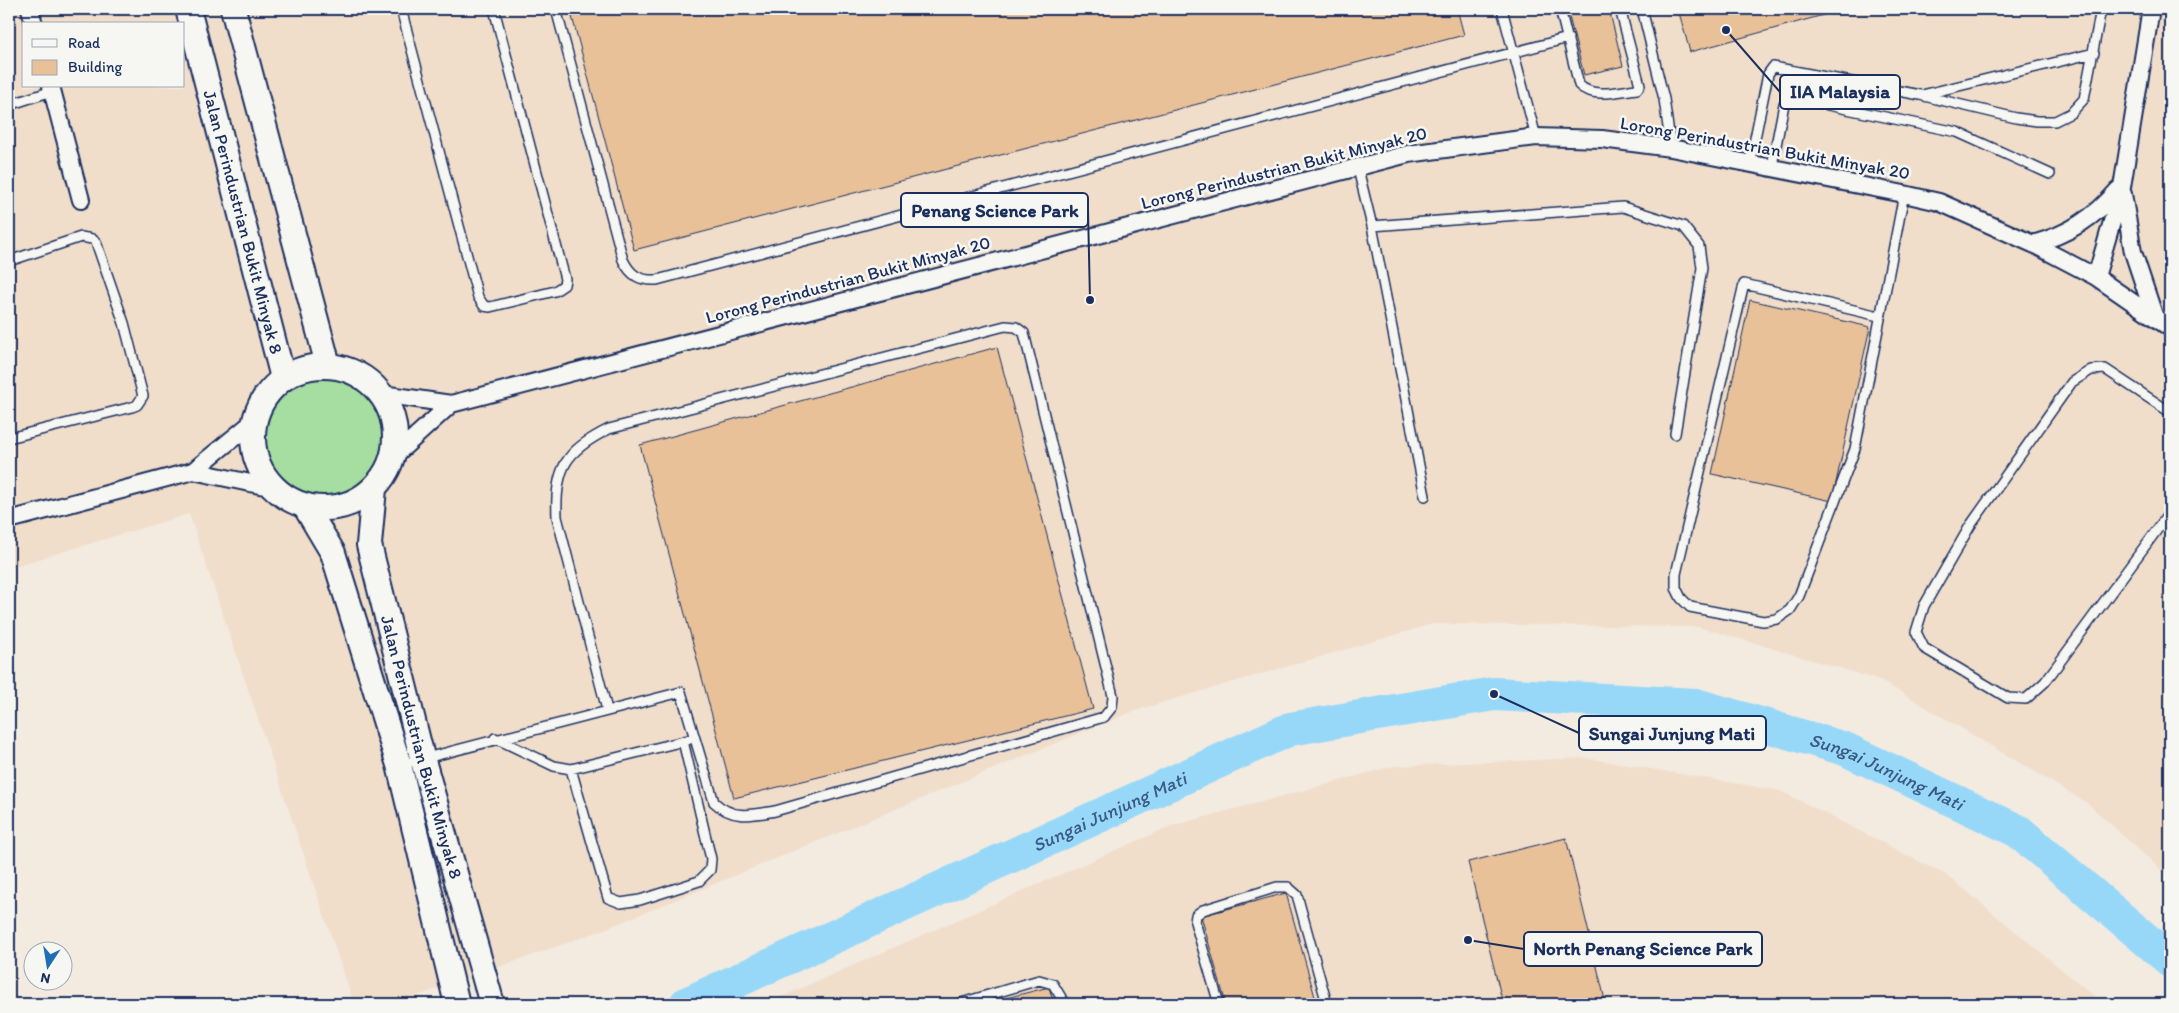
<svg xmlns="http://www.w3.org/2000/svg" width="2179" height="1013" viewBox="0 0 2179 1013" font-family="Itim,sans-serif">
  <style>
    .built { fill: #f0decb; fill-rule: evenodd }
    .green { fill: #a6dda1; stroke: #608680 }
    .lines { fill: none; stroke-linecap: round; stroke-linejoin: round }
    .river { stroke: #97d8f9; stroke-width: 34 }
    .building { fill: #e9c199; stroke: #1b2f5e }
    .lane-casing { stroke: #1b2f5e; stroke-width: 12 }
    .street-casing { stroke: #1b2f5e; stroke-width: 20 }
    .secondary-casing { stroke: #1b2f5e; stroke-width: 28 }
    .lane { stroke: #f6f6f2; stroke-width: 9 }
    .street { stroke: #f6f6f2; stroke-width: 16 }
    .secondary { stroke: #f6f6f2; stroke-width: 24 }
    .labels { text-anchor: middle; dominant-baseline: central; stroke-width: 5; stroke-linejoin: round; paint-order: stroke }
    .street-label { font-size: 18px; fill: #1b2f5e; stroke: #f6f6f2 }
    .water-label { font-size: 19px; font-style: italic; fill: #3a5985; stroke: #f6f6f2 }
    .leader { fill: none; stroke: #1b2f5e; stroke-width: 2 }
    .callout-dot { fill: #1b2f5e; stroke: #f6f6f2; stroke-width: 2 }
    .callout { fill: #f6f6f2; stroke: #1b2f5e; stroke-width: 2 }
    .callout-label { font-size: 19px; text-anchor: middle; font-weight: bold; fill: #1b2f5e }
  </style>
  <rect width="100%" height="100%" fill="#f3ebe0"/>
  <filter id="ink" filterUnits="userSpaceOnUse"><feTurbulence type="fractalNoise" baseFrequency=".02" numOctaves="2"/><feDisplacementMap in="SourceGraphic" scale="10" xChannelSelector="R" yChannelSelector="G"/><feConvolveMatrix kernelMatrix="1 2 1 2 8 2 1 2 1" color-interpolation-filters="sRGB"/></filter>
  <g filter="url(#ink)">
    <path class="built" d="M9,9H2170V878L2087,803L1880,680L1699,627L1433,624L1134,711L600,931L395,1004H354L189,514L9,568ZM24,24H184V86H24Z
      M1586,758L1781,791L1948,876L2104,1004H765L1171,826L1394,766Z"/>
    <path class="green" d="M262 436a63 63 0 1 1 126 0a63 63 0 1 1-126 0Z"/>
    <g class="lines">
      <path class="river" id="s1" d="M686,1004L1290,729L1494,694L1696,705L1845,749L2018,831L2170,960"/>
    </g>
    <path class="building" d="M570,9H1457L1464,35L634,250Z
      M1567,9H1609L1623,66L1584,75Z
      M1678,9H1845L1690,52Z
      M1750,300L1870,327L1832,501L1712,474Z
      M997,347L1093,709L734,798L640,445Z
      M1566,838L1606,1004H1503L1468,862Z
      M1286,893L1317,1004H1226L1201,916Z
      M1049,987L1054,1004H983Z"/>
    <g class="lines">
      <defs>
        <path id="lane" d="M401,9L478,297L484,306L490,307L555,291L564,285L565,279L494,9
          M556,9L623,260C631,276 640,281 657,280L1568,38
          M1502,9L1536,137
          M1560,9L1579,85C1593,99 1619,91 1637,89L1640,85L1620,9
          M1642,9L1664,99L1671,148
          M1922,95L2094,53
          M9,105L52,91
          M1750,163L1768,74L1773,67L1920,95L2016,118L2037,121H2055L2071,113L2084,99L2101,9
          M1772,166L1784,104L1786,100L1794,98L1957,132L2050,174
          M1358,169L1372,226L1623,207L1683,226L1699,246L1702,268L1675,434
          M1372,226L1425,496
          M9,261L81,237L92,239L96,242L124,323L143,396L137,405L132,407L9,438
          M1879,316L1744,284L1676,574V588L1681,598L1690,607L1763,621L1777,619L1790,610L1799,596L1855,449L1904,194
          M2170,412L2105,369L2091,370L2072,382L1970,526L1924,606L1916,632L1924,648L2008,698L2026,699L2045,682L2170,512
          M495,738L554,766L571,769L688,740
          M399,765L681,692L714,802C733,820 751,815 775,811L1104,717L1112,707L1113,696L1024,333L1016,327L1005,326L609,429C565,451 555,468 557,517L607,710
          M571,769L608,898L621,903L640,900L699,881L710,870L711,859L683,741
          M958,1004L1039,980L1053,984L1065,1004
          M1219,1004L1195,922L1196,915L1203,910L1277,887H1288L1297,895L1327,1004"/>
        <path id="street" d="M30,9L34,24
          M51,86L81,200
          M2123,194L2133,252L2154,315
          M2033,244C2069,234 2094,218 2118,190
          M2096,277L2122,187L2151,9
          M382,394L451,404L1408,154L1536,137L1602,139L1671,148L1904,194L1939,202L2033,244L2096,277L2170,328
          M393,457L451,404
          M193,471L274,488
          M9,520L193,471L254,421"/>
        <g id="secondary">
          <path id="s2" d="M188,9L283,378"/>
          <path d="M233,9L328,365"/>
          <circle cx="324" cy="437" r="71"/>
          <path id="s3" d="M374,488L369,545L422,757L492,1004"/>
          <path d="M305,506L333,553L399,765L457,1004"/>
        </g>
      </defs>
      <use href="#lane" class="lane-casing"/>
      <use href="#street" class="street-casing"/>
      <use href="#secondary" class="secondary-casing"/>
      <use href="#lane" class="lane"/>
      <use href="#street" class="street"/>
      <use href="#secondary" class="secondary"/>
    </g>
  </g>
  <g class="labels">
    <g class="street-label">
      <text transform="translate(1765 148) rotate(10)">Lorong Perindustrian Bukit Minyak 20</text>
      <text transform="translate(1284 168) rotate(-14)">Lorong Perindustrian Bukit Minyak 20</text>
      <text stroke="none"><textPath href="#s2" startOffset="220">Jalan Perindustrian Bukit Minyak 8</textPath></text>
      <text transform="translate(848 280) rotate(-15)">Lorong Perindustrian Bukit Minyak 20</text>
      <text stroke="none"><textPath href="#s3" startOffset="266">Jalan Perindustrian Bukit Minyak 8</textPath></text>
    </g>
    <g class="water-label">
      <text stroke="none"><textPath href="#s1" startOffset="1275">Sungai Junjung Mati</textPath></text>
      <text stroke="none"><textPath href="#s1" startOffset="465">Sungai Junjung Mati</textPath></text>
    </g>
  </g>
  <path class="leader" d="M1726 30L1780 92M1090 300L1088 210M1494 694L1579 733M1468 940L1524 949"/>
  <g class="callout-dot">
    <circle cx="1726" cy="30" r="5"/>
    <circle cx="1090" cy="300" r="5"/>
    <circle cx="1494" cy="694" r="5"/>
    <circle cx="1468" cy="940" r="5"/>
  </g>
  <g class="callout">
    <rect x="1780" y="75" width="120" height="34" rx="5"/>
    <rect x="901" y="193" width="187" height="34" rx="5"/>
    <rect x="1579" y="716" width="187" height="34" rx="5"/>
    <rect x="1524" y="932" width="238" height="34" rx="5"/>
  </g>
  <g class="callout-label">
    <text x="1840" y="98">IIA Malaysia</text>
    <text x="995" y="217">Penang Science Park</text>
    <text x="1672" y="740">Sungai Junjung Mati</text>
    <text x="1643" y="955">North Penang Science Park</text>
  </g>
  <rect width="2179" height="1013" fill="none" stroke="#f6f6f2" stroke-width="30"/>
  <rect x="15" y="15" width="2149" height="983" fill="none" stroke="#1b2f5e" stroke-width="2" filter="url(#ink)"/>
  <rect x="22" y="22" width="162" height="65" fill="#f6f6f2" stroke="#9ea6b7"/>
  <rect x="32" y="39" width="25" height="8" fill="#f6f6f2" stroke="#9ea6b7"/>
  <text x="68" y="48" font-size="15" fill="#1b2f5e">Road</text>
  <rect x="32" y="60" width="25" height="15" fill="#e9c199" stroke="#9ea6b7"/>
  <text x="68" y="72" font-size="15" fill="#1b2f5e">Building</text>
  <g transform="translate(48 966) rotate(192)"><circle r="24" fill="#f6f6f2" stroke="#9ea6b7"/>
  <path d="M0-4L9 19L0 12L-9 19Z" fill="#1f6fb2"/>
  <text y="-8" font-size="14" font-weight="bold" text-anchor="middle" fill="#1b2f5e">N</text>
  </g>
</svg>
